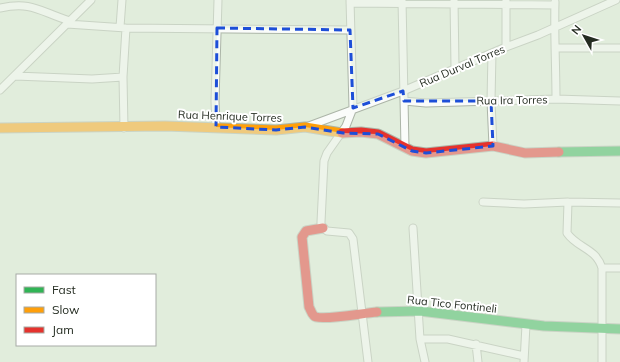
<svg xmlns="http://www.w3.org/2000/svg" width="620" height="362" viewBox="0 0 620 362" font-family="Mulish,sans-serif">
  <style>
    .lines { fill: none; stroke-linecap: round; stroke-linejoin: round }
    .street-casing { stroke: #acb5a8; stroke-width: 9 }
    .fast-casing { stroke: #acb5a8; stroke-width: 11 }
    .slow-casing { stroke: #acb5a8; stroke-width: 11 }
    .jam-casing { stroke: #acb5a8; stroke-width: 11 }
    .street { stroke: #fafcfa; stroke-width: 7 }
    .fast { stroke: #30b455; stroke-width: 9 }
    .slow { stroke: #ff9f0a; stroke-width: 9 }
    .jam { stroke: #e5322d; stroke-width: 9 }
    .marked { fill: none; stroke: #1d4ed8; stroke-width: 3; stroke-dasharray: 8 5; stroke-linejoin: round }
    .labels { text-anchor: middle; dominant-baseline: central; stroke-width: 4; stroke-linejoin: round; paint-order: stroke }
    .street-label { font-size: 11px; fill: #242c21; stroke: #fff }
  </style>
  <rect width="100%" height="100%" fill="#e1eddc"/>
  <g class="lines">
    <defs>
      <path id="street" d="M350,0L353,108L346,126L327,153L324,161L321,222V226L327,231L349,233L353,239L368,362
        M402,0L405,148
        M454,0L455,68
        M555,2C554,34 556,67 556,99
        M350,3L555,5
        M0,8C33,1 40,12 70,21
        M67,24L126,28L350,30
        M120,27L122,0
        M506,47V0
        M556,48H620
        M492,53L491,101L493,146
        M15,76L92,79L123,77
        M0,90L91,0
        M404,101L426,103L556,99L620,101
        M216,127L215,101L218,0
        M306,127L403,91L506,47L538,35L616,0
        M124,128L123,77L126,28
        M483,202L524,204L568,202L620,203
        M568,202L567,233C577,248 596,248 602,268V362
        M413,228L420,339L425,362
        M602,268H620
        M420,339H448L524,356
        M476,344L478,362
        M524,362L526,325"/>
      <path id="fast" d="M559,152L620,151
        M377,312L420,311L544,326L620,329"/>
      <path id="slow" d="M0,128L165,126L276,130L305,127L342,133"/>
      <path id="jam" d="M342,133L361,132L378,134L412,151L426,153L493,146L525,153L559,152
        M323,228L306,231L302,237L309,307C311,310 312,316 316,317C328,320 363,313 377,312"/>
    </defs>
    <use href="#street" class="street-casing"/>
    <use href="#fast" class="fast-casing"/>
    <use href="#slow" class="slow-casing"/>
    <use href="#jam" class="jam-casing"/>
    <use href="#street" class="street"/>
    <use href="#fast" class="fast"/>
    <use href="#slow" class="slow"/>
    <use href="#jam" class="jam"/>
  </g>
  <path d="M0 0H620V362H0ZM217,28L350,30L353,108L403,91L404,101H491L493,146L426,153L412,151L378,134L343,133L305,127L276,130L216,127Z" fill="#e1eddc" fill-opacity=".55" fill-rule="evenodd"/>
  <path class="marked" d="M217,28L350,30L353,108L403,91L404,101H491L493,146L426,153L412,151L378,134L343,133L305,127L276,130L216,127Z"/>
  <g class="labels">
    <g class="street-label">
      <text transform="translate(462 66) rotate(-23)">Rua Durval Torres</text>
      <text transform="translate(512 100) rotate(-1)">Rua Ira Torres</text>
      <text transform="translate(230 116) rotate(2)">Rua Henrique Torres</text>
      <text transform="translate(452 304) rotate(6)">Rua Tico Fontineli</text>
    </g>
  </g>
  <rect x="16" y="274" width="140" height="72" fill="#ffffff" stroke="#a7aba6"/>
  <rect x="24" y="287" width="20" height="6" fill="#30b455" stroke="#a7aba6"/>
  <text x="52" y="294" font-size="12" fill="#242c21">Fast</text>
  <rect x="24" y="307" width="20" height="6" fill="#ff9f0a" stroke="#a7aba6"/>
  <text x="52" y="314" font-size="12" fill="#242c21">Slow</text>
  <rect x="24" y="327" width="20" height="6" fill="#e5322d" stroke="#a7aba6"/>
  <text x="52" y="334" font-size="12" fill="#242c21">Jam</text>
  <g transform="translate(584 36) rotate(309)" stroke="#ffffff" stroke-width="3" paint-order="stroke">
  <path d="M0-3L7 15L0 10L-7 15Z" fill="#242c21"/>
  <text y="-6" font-size="11" font-weight="bold" text-anchor="middle" fill="#242c21">N</text>
  </g>
</svg>
